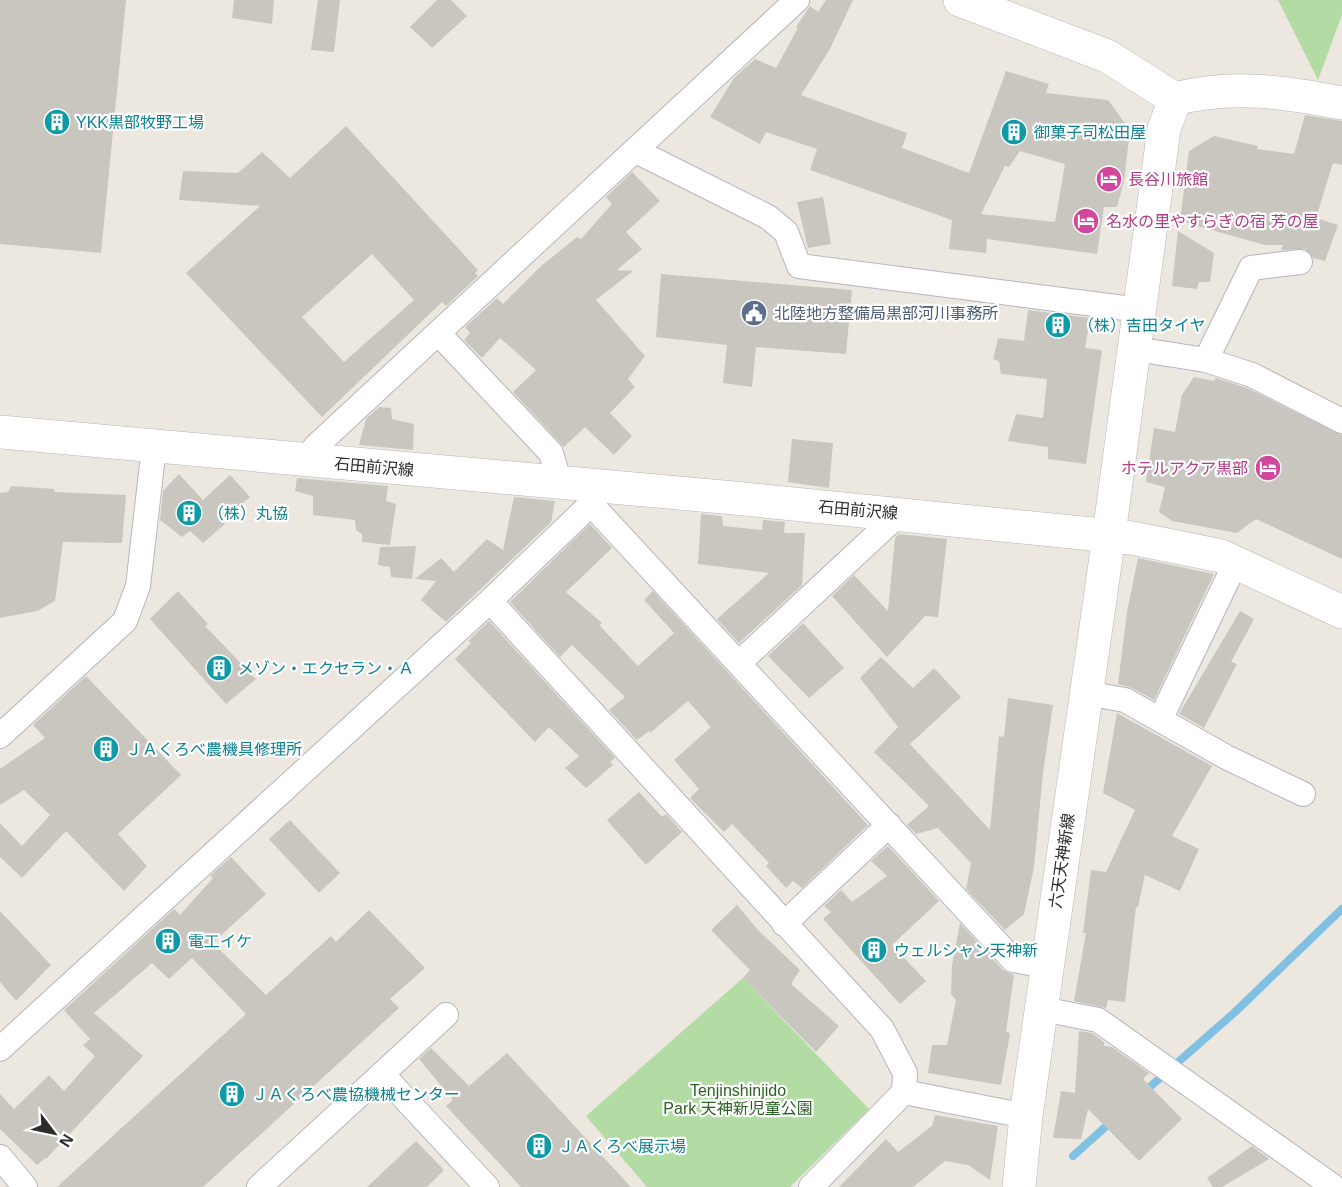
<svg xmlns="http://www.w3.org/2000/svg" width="1342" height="1187" viewBox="0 0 1342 1187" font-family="Helvetica,'Noto Sans JP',sans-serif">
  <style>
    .green { fill: #b2dca3 }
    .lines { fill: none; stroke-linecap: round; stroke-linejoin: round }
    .stream { stroke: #80c0e2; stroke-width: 8 }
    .building { fill: #c8c6be; fill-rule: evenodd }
    .street-casing { stroke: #b4b5be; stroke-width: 26 }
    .secondary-casing { stroke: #b4b5be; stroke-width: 34 }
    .street { stroke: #fff; stroke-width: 24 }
    .secondary { stroke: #fff; stroke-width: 33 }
    .labels { text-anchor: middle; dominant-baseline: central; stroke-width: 4.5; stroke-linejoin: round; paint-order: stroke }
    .culture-label { font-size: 16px; fill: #0d838f; stroke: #fff; text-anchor: start }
    .hotel-label { font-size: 16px; fill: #b23c85; stroke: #fff; text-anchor: start }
    .service-label { font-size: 16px; fill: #4e5e75; stroke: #fff; text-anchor: start }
    .street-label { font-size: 16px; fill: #2c2c2c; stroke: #fff }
    .park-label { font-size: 16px; fill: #2b6223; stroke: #fff }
  </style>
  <rect width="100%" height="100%" fill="#ece8e0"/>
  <path class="green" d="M1278,0H1342V15L1318,80Z
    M743,978L869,1109L790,1187H647L586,1116Z"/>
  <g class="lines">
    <path class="stream" d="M1143,1093L1235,1012L1342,909
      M1073,1156L1112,1121"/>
  </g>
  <path class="building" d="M0,0H126L101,253L0,244Z
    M234,0H274L272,24L232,18Z
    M318,0H340L334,52L311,50Z
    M437,0H451L467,16L432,48L410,27Z
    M826,0H853L830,49L801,95L907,133L902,148L969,173L1006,71L1049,84L1046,93L1108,100L1130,130L1124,181L1117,207H1104L1097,254L987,239L986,253L949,249L952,220L810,170L817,149L766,132L760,144L710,117L734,78L755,59L776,68L798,28L796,27L810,6L818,12ZM1020,151L1065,164L1055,222L981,214L1005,166L1009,167Z
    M1305,115L1342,121V165L1333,163L1316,218L1338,225L1325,261L1313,258L1305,249L1283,250L1281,249L1283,245H1265L1180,221L1189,151L1214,136L1258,146L1257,149L1294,154Z
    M346,126L478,270L475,273L478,276L446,306L442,302L322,417L186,273L260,206L179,200L183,171L238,173L262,152L290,178ZM372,254L414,300L344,362L302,317Z
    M632,172L660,201L626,232L642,249L617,270L633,271L596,300L645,356L628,379L635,387L610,413L632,436L614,455L585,427L564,447L513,392L536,370L500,338L482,358L464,340L470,333L465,327L497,298L503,304L540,267L577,237L581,239L612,204L606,197Z
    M823,197L831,244L808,248L797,202Z
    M1178,231L1214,253L1210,282H1199L1197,289L1172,286Z
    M661,274L852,290L846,354L756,347L752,387L723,383L727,345L656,337Z
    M1028,310L1090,318L1085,348L1102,350L1086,464L1048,459V447L1008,441L1016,414L1043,418L1047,379L1001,374L999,361L993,359L998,338L1024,341Z
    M1194,377L1214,381L1216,378L1247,388L1342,435V559L1256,519L1237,533L1172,521L1159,512L1165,487L1146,482L1154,428L1175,432L1182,395Z
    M379,407L391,408L392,419L414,424L413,450L359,445L366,419Z
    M792,439L833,443L829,488L788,482Z
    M179,474L203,500L230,475L250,497L222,520L225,524L203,543L190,531L182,537L160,520L163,491Z
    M297,478L388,486L386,501L396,504L390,545L362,542V534L356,530L355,520L313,515V496L295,491Z
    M11,486L54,489L55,492L126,495L122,543L63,542L55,601L37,611L0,618V493L8,492Z
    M514,497L555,501L551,522L446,622L421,600L436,581L415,579L441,558L454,572L487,539L503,550Z
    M701,514L722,516L723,526L762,530L763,520L785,522L784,533H805L802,585L739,643L717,619L769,573L698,564Z
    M590,524L612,548L566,592L602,623L599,625L638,666L674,633L644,600L653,591L868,825L802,888L793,881L786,888L766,866L769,863L732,824L724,832L690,798L699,789L674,760L711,727L688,701L650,733L649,731L637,740L609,710L625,697L572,645L560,657L510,602Z
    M899,534L947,539L938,617L925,616L887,657L832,596L854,575L888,611L895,538Z
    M416,546L412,579L391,577L390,567L378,565L380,547Z
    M1138,558L1214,574L1154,700L1132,688L1118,684L1127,612Z
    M178,591L208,624L205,626L256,679L226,704L150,619Z
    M1240,611L1254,619L1231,662L1237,664L1204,728L1179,714Z
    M489,621L615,758L610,762L613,765L586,788L565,768L579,756L549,727L535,742L455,659L471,643L468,641Z
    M803,623L844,668L809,698L768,656Z
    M881,657L913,688L934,668L961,697L910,744L990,830L999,736L1004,737L1008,698L1053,705L1043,773L1034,867L1024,914L1005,930L966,889L971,863L938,828L916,834L907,825L929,806L874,752L898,727L860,678Z
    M86,676L181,775L118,834L147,866L124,891L66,831L22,878L0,857V823L22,846L50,815L24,790L0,805V769L45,738L33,725Z
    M1117,713L1212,766L1172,836L1199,849L1180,891L1145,875L1138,907H1136L1125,1002L1108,1000L1106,1008L1074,1001L1086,933H1083L1091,870L1106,872L1135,810L1103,793Z
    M639,792L662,817L666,814L682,832L646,865L607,820Z
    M290,820L340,873L319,893L269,839Z
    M888,846L939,901L892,945L926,981L900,1004L823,919L831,912L824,906L841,890L852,902L887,876L871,861Z
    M231,857L266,894L213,943L266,995L331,936L336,942L369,910L425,968L390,999L399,1008L203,1187H57L246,1014L192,958L169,979L152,963L94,1013L143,1056L46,1159L45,1158L37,1165L0,1129V1094L14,1109L49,1075L64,1091L95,1056L83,1045L90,1039L64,1010L174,909L180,915L213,878L210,876Z
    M737,905L758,930L800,970L791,984L839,1026L816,1052L743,978L750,970L711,930Z
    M0,911L51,965L16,1001L0,982Z
    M960,923L1003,970L1014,975L1006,1032L1010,1033L1001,1085L928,1073L932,1045H947L956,1000L951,994L952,965Z
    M1079,1031L1092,1033L1104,1042V1046L1112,1047L1149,1073L1143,1079L1182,1119L1139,1161L1088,1109L1081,1139L1053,1138L1061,1091L1075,1093Z
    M431,1048L469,1086L507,1053L631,1187H521L446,1106L453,1100L419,1059Z
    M935,1115L998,1126L990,1180L968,1165L945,1161L913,1187H839L886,1139L898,1152L932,1126Z
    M416,1141L444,1170L427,1187H367Z
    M1252,1146L1269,1159L1222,1187H1213L1207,1178Z"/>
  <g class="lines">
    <defs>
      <path id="street" d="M636,151L768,217L786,232L799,266L1140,310
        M439,334L551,453L560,484
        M1135,349L1206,360L1252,375L1342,421
        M1206,360L1251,268L1300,262
        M306,460L316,446L797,0
        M589,490L591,504L1013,960L1047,966
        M490,601L882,1029L905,1073L904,1092
        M739,663L899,514
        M1085,693L1125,700L1226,757L1303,794
        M1160,720L1236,562
        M0,736L125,621L138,586L154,447
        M784,924L889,825
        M1042,1009L1098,1020L1334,1187
        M0,1049L490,601L591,504
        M382,1074L446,1015
        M0,1157L25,1187
        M259,1187L382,1074L487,1187
        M811,1187L904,1092L1026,1116"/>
      <path id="secondary" d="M960,0L1107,56L1175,99
        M0,432L734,498L1132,538L1221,556L1342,612
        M1019,1187L1026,1116L1105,564L1164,129L1175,99C1232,84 1285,92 1342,103"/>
    </defs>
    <use href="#street" class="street-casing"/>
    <use href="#secondary" class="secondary-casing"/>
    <use href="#street" class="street"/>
    <use href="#secondary" class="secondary"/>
  </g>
  <defs>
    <symbol id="building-disc" viewBox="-11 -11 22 22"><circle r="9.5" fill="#0f9aa8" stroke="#fff"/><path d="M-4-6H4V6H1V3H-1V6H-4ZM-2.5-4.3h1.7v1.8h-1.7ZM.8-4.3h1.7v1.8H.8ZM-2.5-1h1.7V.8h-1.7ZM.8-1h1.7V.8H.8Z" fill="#fff"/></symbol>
    <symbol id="hotel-disc" viewBox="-11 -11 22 22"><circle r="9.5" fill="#d1479c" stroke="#fff"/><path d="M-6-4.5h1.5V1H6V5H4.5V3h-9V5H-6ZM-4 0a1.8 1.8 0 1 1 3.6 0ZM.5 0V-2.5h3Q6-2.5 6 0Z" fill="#fff"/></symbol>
    <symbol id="civic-disc" viewBox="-11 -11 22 22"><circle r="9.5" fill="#5c6f8a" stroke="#fff"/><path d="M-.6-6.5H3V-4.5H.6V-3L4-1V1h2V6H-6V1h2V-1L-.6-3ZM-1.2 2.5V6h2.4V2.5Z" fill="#fff"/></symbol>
  </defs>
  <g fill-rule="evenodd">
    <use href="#building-disc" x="42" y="107" width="30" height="30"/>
    <use href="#building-disc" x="999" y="117" width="30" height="30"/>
    <use href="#hotel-disc" x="1094" y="164" width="30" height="30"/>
    <use href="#hotel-disc" x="1071" y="206" width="30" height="30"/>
    <use href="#civic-disc" x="739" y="298" width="30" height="30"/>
    <use href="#building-disc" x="1043" y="310" width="30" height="30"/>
    <use href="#hotel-disc" x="1253" y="453" width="30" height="30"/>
    <use href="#building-disc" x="174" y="498" width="30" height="30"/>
    <use href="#building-disc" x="204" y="653" width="30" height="30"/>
    <use href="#building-disc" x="91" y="734" width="30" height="30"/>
    <use href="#building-disc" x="153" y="926" width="30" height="30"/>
    <use href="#building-disc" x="859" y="935" width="30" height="30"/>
    <use href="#building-disc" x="217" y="1079" width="30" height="30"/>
    <use href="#building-disc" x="524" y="1131" width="30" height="30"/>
  </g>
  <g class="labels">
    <g class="culture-label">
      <text x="76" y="122">YKK黒部牧野工場</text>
      <text x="1034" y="132">御菓子司松田屋</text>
      <text x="1078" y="325">（株）吉田タイヤ</text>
      <text x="208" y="513">（株）丸協</text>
      <text x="238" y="668">メゾン・エクセラン・Ａ</text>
      <text x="126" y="749">ＪＡくろべ農機具修理所</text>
      <text x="188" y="941">電工イケ</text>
      <text x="894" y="950">ウェルシャン天神新</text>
      <text x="252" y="1094">ＪＡくろべ農協機械センター</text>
      <text x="558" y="1146">ＪＡくろべ展示場</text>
    </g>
    <g class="hotel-label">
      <text x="1128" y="179">長谷川旅館</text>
      <text x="1106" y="221">名水の里やすらぎの宿 芳の屋</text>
      <text x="1248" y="468" text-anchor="end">ホテルアクア黒部</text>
    </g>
    <g class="service-label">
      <text x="774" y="313">北陸地方整備局黒部河川事務所</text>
    </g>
    <g class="street-label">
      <text transform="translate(374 467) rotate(5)">石田前沢線</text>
      <text transform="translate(858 510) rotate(5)">石田前沢線</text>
      <text transform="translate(1062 861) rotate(-82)">六天天神新線</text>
    </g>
    <g class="park-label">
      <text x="738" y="1090">Tenjinshinjido<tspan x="738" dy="18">Park 天神新児童公園</tspan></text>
    </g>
  </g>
  <g transform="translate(54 1133) rotate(122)" stroke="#ffffff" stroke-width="4.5" paint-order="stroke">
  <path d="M0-4.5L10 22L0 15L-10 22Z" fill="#2c2c2c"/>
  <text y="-9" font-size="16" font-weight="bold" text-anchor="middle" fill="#2c2c2c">N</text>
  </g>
</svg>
